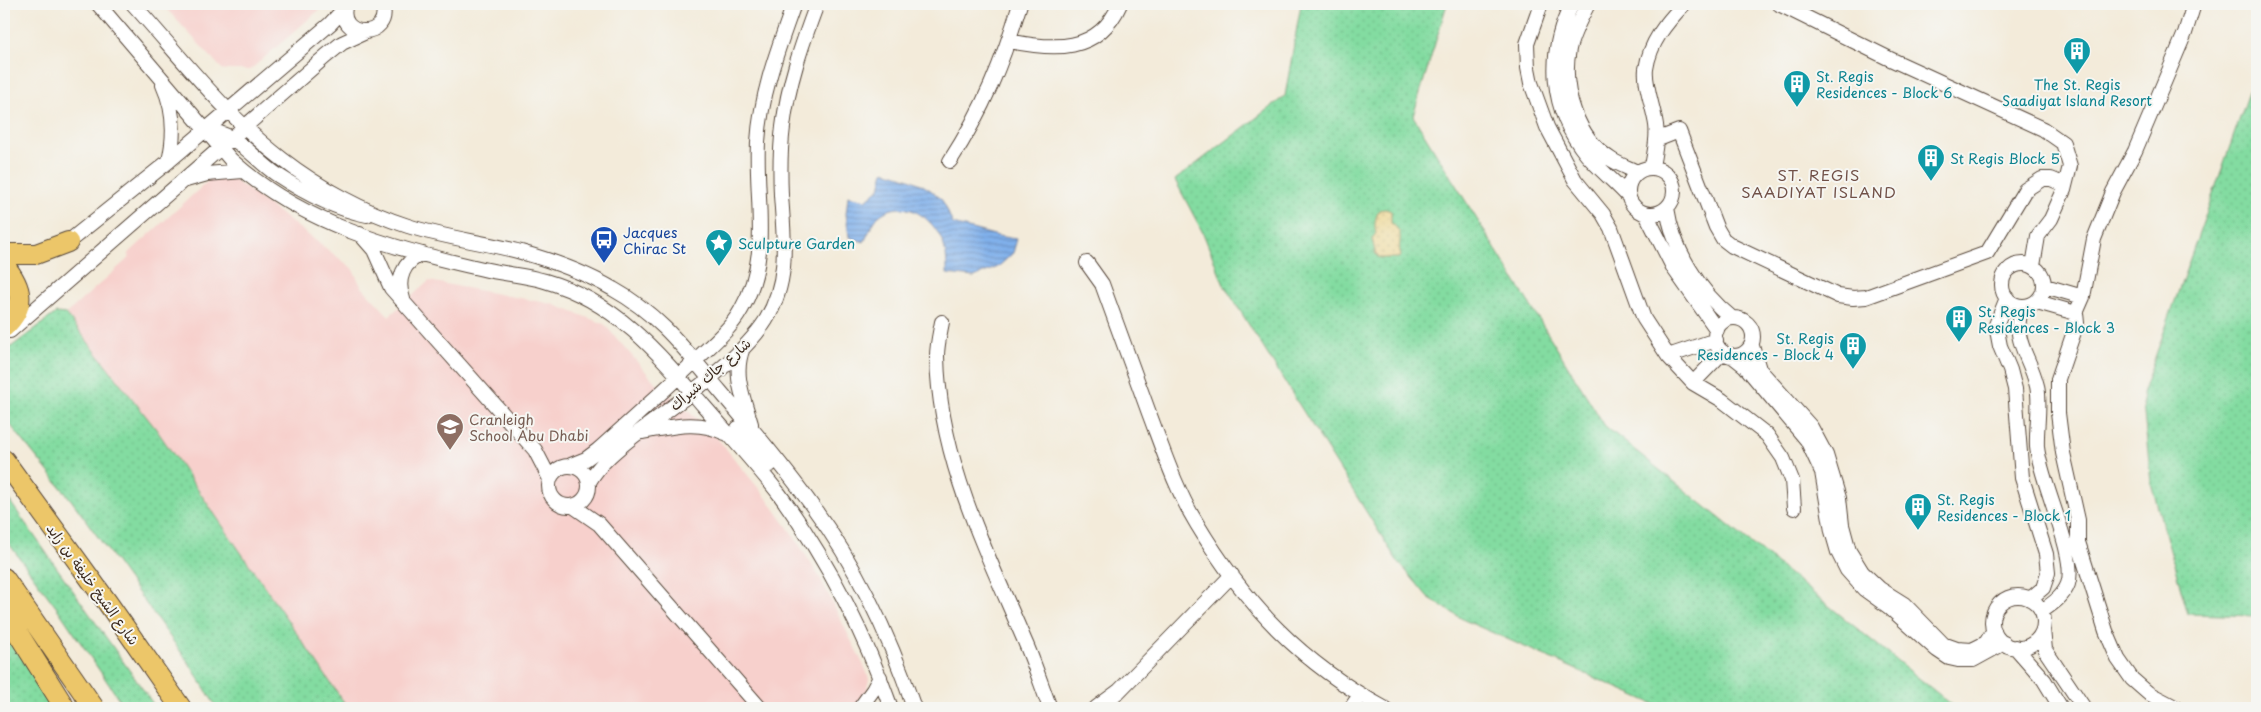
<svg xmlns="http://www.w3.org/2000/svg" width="2261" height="712" viewBox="0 0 2261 712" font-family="'Playpen Sans','Playpen Sans Arabic',sans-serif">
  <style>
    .built { fill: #f7d0cc }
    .grass { fill: url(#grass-dots); stroke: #5f8360 }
    .sand { fill: url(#sand-dots); stroke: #94825e }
    .water { fill: url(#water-rules); stroke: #5e6d84 }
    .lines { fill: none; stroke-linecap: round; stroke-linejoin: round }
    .minor-casing { stroke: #57473a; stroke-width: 16 }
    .highway-casing { stroke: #57473a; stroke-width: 22 }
    .minor { stroke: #fff; stroke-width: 14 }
    .highway { stroke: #ecc669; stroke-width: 20 }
    .labels { text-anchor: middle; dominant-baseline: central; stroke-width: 4; stroke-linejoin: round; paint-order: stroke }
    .culture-label { font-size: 14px; fill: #0d838f; stroke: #f6f6f2; text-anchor: start }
    .transit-label { font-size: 14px; fill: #164399; stroke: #f6f6f2; text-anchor: start }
    .street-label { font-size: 14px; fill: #3b2a1e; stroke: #f6f6f2 }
    .education-label { font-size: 14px; fill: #785e54; stroke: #f6f6f2; text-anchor: start }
    .neighbourhood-label { font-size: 15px; letter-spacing: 1px; fill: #715148; stroke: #f6f6f2 }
  </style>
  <defs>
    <pattern id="grass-dots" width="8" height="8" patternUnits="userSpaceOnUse" patternTransform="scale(1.25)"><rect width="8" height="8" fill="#83dca1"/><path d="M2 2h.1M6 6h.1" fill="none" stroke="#72bd8a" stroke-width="1.8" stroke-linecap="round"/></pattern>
    <pattern id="sand-dots" width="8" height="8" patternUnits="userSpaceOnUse" patternTransform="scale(1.25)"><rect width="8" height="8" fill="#eeda9e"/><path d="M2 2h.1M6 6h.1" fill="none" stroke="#cdbb88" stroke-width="1.8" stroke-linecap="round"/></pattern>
    <pattern id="water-rules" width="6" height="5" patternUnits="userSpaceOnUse" patternTransform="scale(1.25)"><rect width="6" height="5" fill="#80b0eb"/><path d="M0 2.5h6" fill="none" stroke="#6a8fbe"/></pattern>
  </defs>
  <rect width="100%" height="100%" fill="#f6f6f2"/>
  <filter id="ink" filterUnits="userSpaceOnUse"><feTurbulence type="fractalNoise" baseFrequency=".02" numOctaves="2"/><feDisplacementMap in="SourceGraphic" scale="10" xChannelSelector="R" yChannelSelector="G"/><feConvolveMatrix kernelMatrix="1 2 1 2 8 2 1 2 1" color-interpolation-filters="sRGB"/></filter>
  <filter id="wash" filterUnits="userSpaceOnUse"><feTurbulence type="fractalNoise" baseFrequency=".0096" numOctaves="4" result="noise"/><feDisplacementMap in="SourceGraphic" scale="20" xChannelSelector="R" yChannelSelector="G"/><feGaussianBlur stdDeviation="1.12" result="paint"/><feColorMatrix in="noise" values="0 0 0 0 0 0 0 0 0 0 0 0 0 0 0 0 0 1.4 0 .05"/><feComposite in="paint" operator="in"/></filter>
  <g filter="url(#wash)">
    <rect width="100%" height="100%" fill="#f3ebda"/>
    <path class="built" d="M162,4H326L250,70H223Z
      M219,171L246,188L352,268L361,286L389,316L429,281L552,304L604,324L654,381L713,433L765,496L791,532L820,578L865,668L869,679L865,698L874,708H348L156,429L66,314L130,257L128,254Z"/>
    <path class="grass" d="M1301,4H1447L1413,116L1605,426L1956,708H1663L1464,620L1428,597L1396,559L1224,285L1203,233L1175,180L1285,96Z
      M2257,70V616L2188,614L2151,483L2142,394Z
      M56,313L66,314L156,429L348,708H217L191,666L72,501L4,417V347L7,350Z
      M4,493L156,708H125L59,611L4,537Z
      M4,619L57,708H4Z"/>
    <path class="sand" d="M1385,209L1391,211V223C1407,235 1396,240 1401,256L1398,258H1380L1376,255L1372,239L1376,233C1374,226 1375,217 1379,210Z"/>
    <path class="water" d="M884,171C904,176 927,184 941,199C946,205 949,216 953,224L998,236L1017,239L1013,253L998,267L974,277L947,274C947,266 947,258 945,250C939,222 906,194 879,216C873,221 868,235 864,242L849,237L846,214L848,196L866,200L880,188Z"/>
  </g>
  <g filter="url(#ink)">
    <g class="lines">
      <defs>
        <path id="minor" d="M98,4L231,160C300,223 393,249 483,269C503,274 525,275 545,281C615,301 658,352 703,405C729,435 756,464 780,495C828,561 864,632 891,708
          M133,4C180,56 226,116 282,159C318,187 364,212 408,226C445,238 484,242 521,252C553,261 584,272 613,289C660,315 686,351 720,391C752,429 784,466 813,507C858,568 890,637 914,708
          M346,4C334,40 394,40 382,4
          M1541,4L1527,44L1528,68L1531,83L1547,127L1575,180L1603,214L1611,228L1644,319L1668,356L1693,383L1722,400L1767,435L1783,458L1792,480L1794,508
          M1572,4C1546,54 1550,110 1587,155C1599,169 1614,181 1627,195
          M1588,4C1581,18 1572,34 1569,49C1561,89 1577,139 1612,160C1620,165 1629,168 1637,172
          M1779,4L1888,58L2043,129L2063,143L2070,166L2064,190L2051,219L2038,236L2033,266
          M1009,41C1053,50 1098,54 1120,4
          M163,85C174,109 175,136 169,161
          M205,131C233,129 254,159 276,174C303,192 334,209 367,215
          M1656,140L1679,131L1716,227L1723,239L1732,246L1838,296L1853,298L1866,297L1987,253L2025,190L2042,179H2051L2065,185
          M950,161C983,110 1003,61 1020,4
          M1652,167C1654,153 1658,140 1656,125C1654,109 1644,84 1646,69C1650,42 1666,23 1684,4
          M1628 191a23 23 0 1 1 46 0a23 23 0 1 1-46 0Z
          M186,180L207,174L243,171
          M1667,208C1673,249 1699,292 1732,318
          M1646,214L1674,269L1717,330
          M360,234L374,250L391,288L535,450L550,479
          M68,242L169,161L330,24L345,8
          M1087,263L1102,284C1118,327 1133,370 1149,413C1163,450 1176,490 1197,524C1245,604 1302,664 1384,708
          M2002 285a21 21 0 1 1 42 0a21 21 0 1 1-42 0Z
          M2045,286L2083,297
          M2007,298L1996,325L2000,346L2010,370L2015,389L2022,478L2046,554L2048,573L2043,588L2030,599
          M403,299C396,280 403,261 423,254
          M2037,302L2076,313
          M2022,306C2011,342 2029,353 2037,386C2041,406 2036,427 2037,447C2040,481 2078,557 2068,584C2063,597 2052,604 2042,611
          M1715 337a19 19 0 1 1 38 0a19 19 0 1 1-38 0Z
          M942,322C940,333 937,345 937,356C939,460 986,550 1026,644C1035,665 1042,687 1050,708
          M10,331L326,56L342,43L366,32
          M1752,346L1759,369L1811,427L1826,455L1839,498L1842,525L1849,551L1862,572L1880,589L1904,604L1943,644L1957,649L1972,650L1986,643L1994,630
          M743,348C732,374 744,399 751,424
          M1731,355L1745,366L1807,440L1822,472L1832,531L1838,552L1847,570L1864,589L1889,607L1937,650L1949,658L1958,660H1973L2004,643
          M1668,356L1716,340
          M1693,383L1723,352
          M738,428L770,465
          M642,432C671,427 698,419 725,433
          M571,465L586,459L598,450C631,420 664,391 696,360C712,344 730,330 741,310C772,257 755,200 758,142C761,93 778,49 794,4
          M549 486a20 20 0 1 1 40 0a20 20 0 1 1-40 0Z
          M589,482C601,461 620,447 639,432C678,402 740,361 766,320C790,280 784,239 781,195C780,172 780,150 783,127C788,84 802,44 817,4
          M573,506L599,524L760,708
          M1992 622a26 26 0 1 1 52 0a26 26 0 1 1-52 0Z
          M2043,629L2045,650L2084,708
          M2015,647L2044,680L2061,708
          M860,708L873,690L880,677
          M1096,708L1119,691L1232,575
          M1351,708L1360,695
          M2177,708L2148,693L2132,679L2118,659L2106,631L2078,542V520L2063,453L2058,413V379L2077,323L2076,313L2083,297L2094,239L2113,192L2135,151L2185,33L2194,4"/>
        <path id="highway" d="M4,254H36L68,242
          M4,265C22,287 27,306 4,327
          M4,460L107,602L181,708
          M4,578L94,708
          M4,611L65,708"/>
      </defs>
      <use href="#minor" class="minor-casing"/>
      <use href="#highway" class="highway-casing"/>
      <use href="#minor" class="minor"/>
      <use href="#highway" class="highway"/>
    </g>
  </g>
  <defs>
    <symbol id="building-pin" viewBox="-11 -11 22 30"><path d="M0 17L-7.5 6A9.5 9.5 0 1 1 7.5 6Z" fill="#0f9aa8" stroke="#f6f6f2"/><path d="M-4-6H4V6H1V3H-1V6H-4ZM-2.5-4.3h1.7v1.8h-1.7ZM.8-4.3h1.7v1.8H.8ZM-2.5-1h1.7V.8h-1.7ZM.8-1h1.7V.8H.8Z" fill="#fff"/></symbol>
    <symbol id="bus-pin" viewBox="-11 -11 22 30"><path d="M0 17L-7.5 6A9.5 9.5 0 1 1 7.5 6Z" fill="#1a4fb4" stroke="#f6f6f2"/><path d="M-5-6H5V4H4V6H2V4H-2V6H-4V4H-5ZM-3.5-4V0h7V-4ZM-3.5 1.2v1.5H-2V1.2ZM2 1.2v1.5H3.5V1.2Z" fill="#fff"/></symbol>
    <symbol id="sight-pin" viewBox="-11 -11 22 30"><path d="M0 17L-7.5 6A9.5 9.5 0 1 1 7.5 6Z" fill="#0f9aa8" stroke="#f6f6f2"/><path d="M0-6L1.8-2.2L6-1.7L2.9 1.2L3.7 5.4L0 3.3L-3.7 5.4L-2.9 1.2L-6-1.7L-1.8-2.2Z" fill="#fff"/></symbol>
    <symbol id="school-pin" viewBox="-11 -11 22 30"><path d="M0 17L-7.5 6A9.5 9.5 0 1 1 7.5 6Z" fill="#8d6e63" stroke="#f6f6f2"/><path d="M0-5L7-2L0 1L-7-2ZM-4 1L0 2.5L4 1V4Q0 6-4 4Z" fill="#fff"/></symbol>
  </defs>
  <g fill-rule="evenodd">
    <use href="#building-pin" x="2061" y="35" width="32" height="43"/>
    <use href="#building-pin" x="1781" y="68" width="32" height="43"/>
    <use href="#building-pin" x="1915" y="142" width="32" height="43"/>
    <use href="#bus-pin" x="588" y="224" width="32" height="43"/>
    <use href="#sight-pin" x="703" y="227" width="32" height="43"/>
    <use href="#building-pin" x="1943" y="303" width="32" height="43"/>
    <use href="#building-pin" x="1837" y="330" width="32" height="43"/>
    <use href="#school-pin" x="434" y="411" width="32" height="43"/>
    <use href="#building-pin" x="1902" y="491" width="32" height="43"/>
  </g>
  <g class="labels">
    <g class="culture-label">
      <text x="1816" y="76">St. Regis<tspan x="1816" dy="16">Residences - Block 6</tspan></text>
      <text x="2077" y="84" text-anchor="middle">The St. Regis<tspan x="2077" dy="16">Saadiyat Island Resort</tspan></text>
      <text x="1950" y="158">St Regis Block 5</text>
      <text x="738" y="243">Sculpture Garden</text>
      <text x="1978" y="311">St. Regis<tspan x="1978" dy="16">Residences - Block 3</tspan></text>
      <text x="1834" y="338" text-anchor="end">St. Regis<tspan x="1834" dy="16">Residences - Block 4</tspan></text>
      <text x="1937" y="499">St. Regis<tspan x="1937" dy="16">Residences - Block 1</tspan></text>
    </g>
    <g class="transit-label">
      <text x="623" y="232">Jacques<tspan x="623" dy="16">Chirac St</tspan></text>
    </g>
    <g class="street-label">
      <text transform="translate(710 374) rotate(-41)">شارع جاك شيراك</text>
      <text transform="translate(93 584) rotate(54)">شارع الشيخ خليفة بن زايد</text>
    </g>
    <g class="education-label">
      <text x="469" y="419">Cranleigh<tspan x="469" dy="16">School Abu Dhabi</tspan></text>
    </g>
    <g class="neighbourhood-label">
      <text x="1819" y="174">ST. REGIS<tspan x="1819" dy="17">SAADIYAT ISLAND</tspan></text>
    </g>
  </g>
  <rect width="2261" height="712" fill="none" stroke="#f6f6f2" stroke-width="20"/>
</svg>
